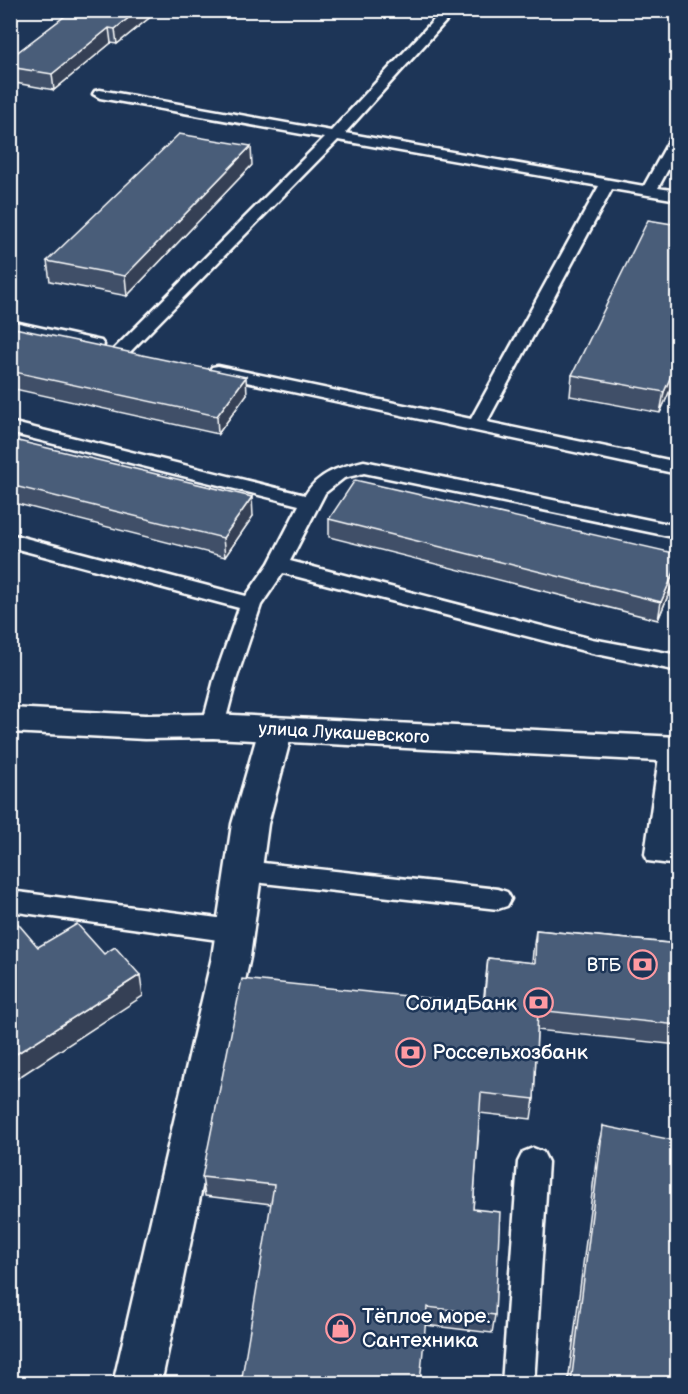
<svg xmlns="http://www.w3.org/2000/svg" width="688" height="1394" viewBox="0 0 688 1394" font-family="'Balsamiq Sans',sans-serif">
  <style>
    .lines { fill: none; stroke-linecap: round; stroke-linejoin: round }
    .lane-casing { stroke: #fff; stroke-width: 5 }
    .street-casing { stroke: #fff; stroke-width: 5 }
    .secondary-casing { stroke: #fff; stroke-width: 5 }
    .lane { fill: #1d3557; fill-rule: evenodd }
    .street { fill: #1d3557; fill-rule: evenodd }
    .secondary { fill: #1d3557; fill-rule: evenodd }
    .wall { fill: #405068; stroke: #fff; stroke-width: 1.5 }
    .shaded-wall { fill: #344155; stroke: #fff; stroke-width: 1.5 }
    .building { fill: #4a5d79; stroke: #fff; stroke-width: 1.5 }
    .labels { text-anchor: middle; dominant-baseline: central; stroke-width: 5; stroke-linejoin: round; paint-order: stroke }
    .street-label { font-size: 18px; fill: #fff; stroke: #1d3557 }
    .poi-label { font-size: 18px; fill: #fff; stroke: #1d3557; text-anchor: end }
    .near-poi-label { font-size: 21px; fill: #fff; stroke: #1d3557; text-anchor: start }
  </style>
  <rect width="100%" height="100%" fill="#1d3557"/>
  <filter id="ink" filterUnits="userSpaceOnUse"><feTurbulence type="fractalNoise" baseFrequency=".0167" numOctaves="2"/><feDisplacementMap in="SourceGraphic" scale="12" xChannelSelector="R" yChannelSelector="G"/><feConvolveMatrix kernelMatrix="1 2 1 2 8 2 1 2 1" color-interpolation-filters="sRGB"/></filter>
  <g filter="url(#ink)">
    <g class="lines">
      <defs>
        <path id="lane" d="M443,10H456L345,133L644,186L671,137L678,133V151L658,188L678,191V200L612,189L487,422L678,462V474L218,376L212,375L209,371L212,367L218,366L471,419L599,186L338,140L127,355H115L112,351L324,138L100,98L93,94L95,91L100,90L331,131Z
          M10,321L101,341L104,345L101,349L95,350L10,331Z
          M10,422L305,495C319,472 340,467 364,461L678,526V538L364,473L344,478L325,493L290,561L592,639L678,655V671L592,653L283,573L261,605L236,680L224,726L221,732L213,734L205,732L202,726L214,680L239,608L10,547V534L246,596L269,563L299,505L10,433Z
          M672,741L678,743V795L671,845H678V865L648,861L645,854L660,750L664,744Z
          M245,861L498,889L507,892L511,899L507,906L498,909L245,881L236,878L232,871L236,864Z
          M10,891L233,920L242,924L246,931L242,938L233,942L10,911Z
          M533,1148L543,1152L548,1162L534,1384H502L518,1162L523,1152Z"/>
        <path id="street" d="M276,717L288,720L293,729L268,824L250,957L161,1384H113L212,957L232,824L259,729L264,720Z"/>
        <path id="secondary" d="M10,708L145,715L213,714L678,737V762L213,738L145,739L10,732Z"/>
      </defs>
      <use href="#lane" class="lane-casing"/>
      <use href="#street" class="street-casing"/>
      <use href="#secondary" class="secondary-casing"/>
      <use href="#lane" class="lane"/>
      <use href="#street" class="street"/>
      <use href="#secondary" class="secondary"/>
    </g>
    <path class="wall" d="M73,10H159L117,44L111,43L54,90L10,82V58Z
      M252,165L127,296L50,281L47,261Z
      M678,225V372L660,413L570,396L572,375Z
      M10,327L247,394L218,434L10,388Z
      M10,439L253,516L225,557L10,502Z
      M329,519L678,554V571L658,620L329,537Z
      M536,930L678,944V1045L537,1030L534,1099L531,1119L480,1113L473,1209L495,1315L492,1333L425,1325L271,1204L205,1196L202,1177L483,1004L488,958L532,963L533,951Z
      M603,1126L678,1383H568L598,1146Z"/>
    <path class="shaded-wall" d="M138,10H159L117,44L115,29Z
      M109,28L111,43L54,90L52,74Z
      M251,146L252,165L127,296L125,276Z
      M678,360V372L660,413L664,392Z
      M246,377L247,394L218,434L217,416Z
      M252,497L253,516L225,557L223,538Z
      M678,563L677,573L658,620L661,602Z
      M140,975L143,996L10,1083V1058Z"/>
    <path class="building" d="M73,10H138L115,29L109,28L52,74L10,67V58Z
      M179,134L251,146L125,276L47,261Z
      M648,220L678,225V360L664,392L572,375Z
      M10,327L246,377L217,416L10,371Z
      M10,439L252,497L223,538L10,485Z
      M355,480L678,554V563L661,602L329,519Z
      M14,919L38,947L77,924L104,954L115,947L140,975L10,1058V921Z
      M536,930L678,944V1025L538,1010L534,1099L481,1093L473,1209L500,1212L495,1315L427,1307L420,1383H241L274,1185L202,1177L242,979L484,1004L488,958L535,963Z
      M603,1126L678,1141V1383H571Z"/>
  </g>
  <defs>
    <symbol id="bank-ring" viewBox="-11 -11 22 22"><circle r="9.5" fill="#1d3557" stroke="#ff9aa2" stroke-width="1.5"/><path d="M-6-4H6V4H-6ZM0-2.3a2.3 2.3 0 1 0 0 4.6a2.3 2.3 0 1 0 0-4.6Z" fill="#ff9aa2"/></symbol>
    <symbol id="shop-ring" viewBox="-11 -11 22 22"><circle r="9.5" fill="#1d3557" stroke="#ff9aa2" stroke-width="1.5"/><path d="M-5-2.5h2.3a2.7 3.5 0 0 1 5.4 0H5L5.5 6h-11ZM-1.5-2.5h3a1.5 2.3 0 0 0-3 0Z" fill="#ff9aa2"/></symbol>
  </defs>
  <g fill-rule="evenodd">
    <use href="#bank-ring" x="626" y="948" width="33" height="33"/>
    <use href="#bank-ring" x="522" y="986" width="33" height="33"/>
    <use href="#bank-ring" x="394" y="1036" width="33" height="33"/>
    <use href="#shop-ring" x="324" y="1312" width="33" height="33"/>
  </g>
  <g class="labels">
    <g class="street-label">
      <text transform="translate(344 733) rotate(3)">улица Лукашевского</text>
    </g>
    <g class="poi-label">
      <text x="621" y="965">ВТБ</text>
    </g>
    <g class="near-poi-label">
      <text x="517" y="1003" text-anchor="end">СолидБанк</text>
      <text x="432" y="1052">Россельхозбанк</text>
      <text x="362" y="1316">Тёплое море.<tspan x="362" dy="24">Сантехника</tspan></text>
    </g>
  </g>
  <rect width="688" height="1394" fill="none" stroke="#1d3557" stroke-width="36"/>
  <rect x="18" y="18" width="652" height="1358" fill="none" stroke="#fff" stroke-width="2" filter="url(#ink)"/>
</svg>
